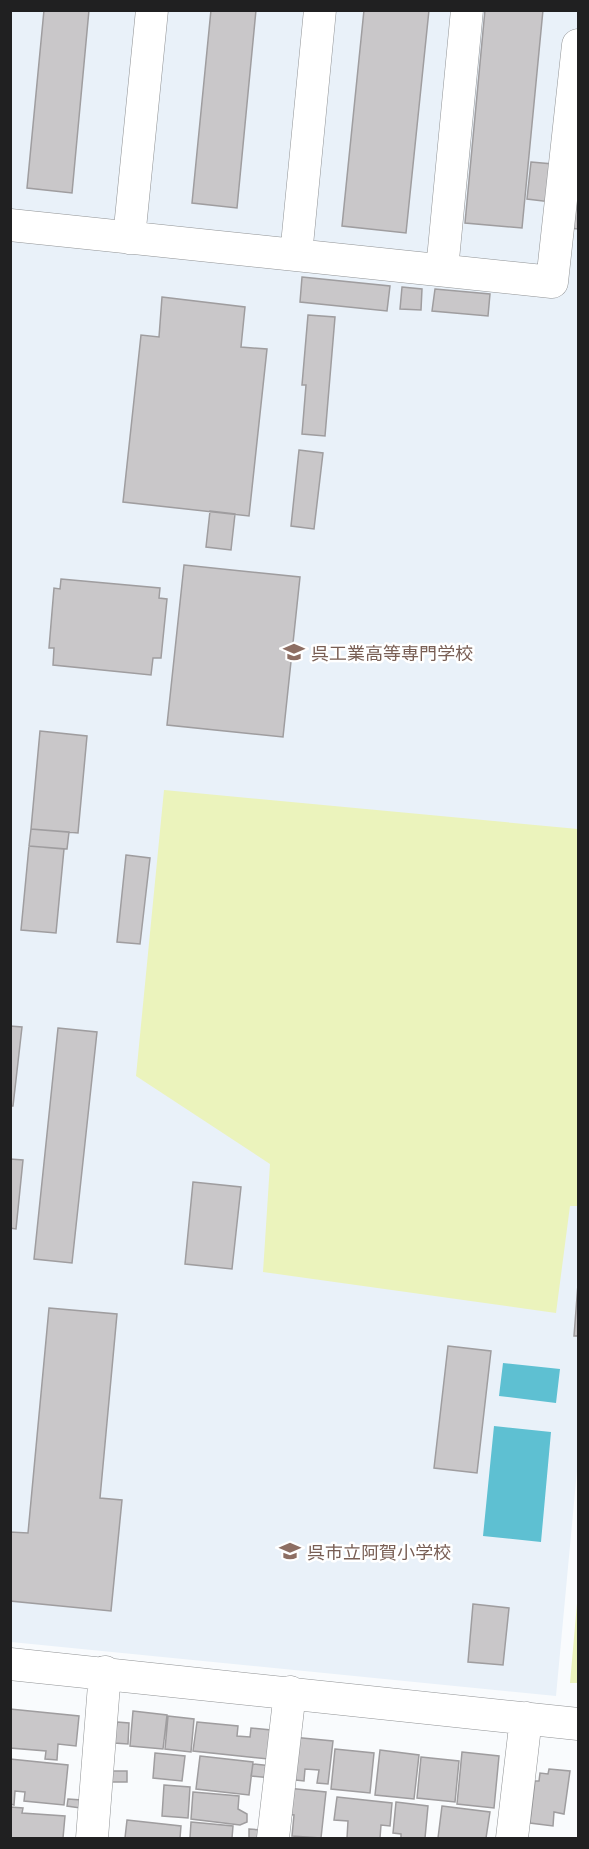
<svg xmlns="http://www.w3.org/2000/svg" width="589" height="1849" viewBox="0 0 589 1849" font-family="Georgia,'Noto Sans JP',serif">
  <style>
    .built { fill: #e9f1f9 }
    .green { fill: #ebf3bc }
    .water { fill: #5ec0d2 }
    .building { fill: #c9c7c9; stroke: #9f9d9f; stroke-width: 1.5 }
    .lines { fill: none; stroke-linecap: round; stroke-linejoin: round }
    .minor-casing { stroke: #919395; stroke-width: 33 }
    .minor { stroke: #fff; stroke-width: 32 }
    .labels { text-anchor: middle; dominant-baseline: central; stroke-width: 5; stroke-linejoin: round; paint-order: stroke }
    .education-label { font-size: 18px; fill: #785e54; stroke: #fff; text-anchor: start }
  </style>
  <rect width="100%" height="100%" fill="#f9fbfd"/>
  <path class="built" d="M10,11H578V1460L556,1696L11,1642Z"/>
  <path class="green" d="M164,790L578,829V1206H570L556,1313L263,1272L270,1164L136,1076Z
    M578,1592V1683H570Z"/>
  <path class="water" d="M503,1363L560,1369L556,1403L499,1396Z
    M494,1426L551,1432L541,1542L483,1536Z"/>
  <path class="building" d="M44,10H89L72,193L27,188Z
    M211,10H256L237,208L192,203Z
    M364,10H429L406,233L342,226Z
    M485,10H543L522,228L465,223Z
    M531,162L553,164L551,202L527,199Z
    M571,205H578V229L569,228Z
    M302,277L390,286L387,311L300,302Z
    M402,287L422,289L421,310L400,309Z
    M435,289L490,294L488,316L432,311Z
    M162,297L245,307L241,347L267,349L249,516L123,502L141,335L159,337Z
    M308,315L335,317L325,436L302,434L306,385H302Z
    M299,450L323,453L314,529L291,526Z
    M210,511L235,514L231,550L206,547Z
    M184,565L300,577L283,737L167,725Z
    M61,579L160,588L159,598L167,599L161,658H153L151,675L53,665L54,648H49L54,588L60,589Z
    M40,731L87,736L78,833L31,829Z
    M31,829L69,832L67,849L29,846Z
    M29,846L64,849L56,933L21,930Z
    M126,855L150,858L140,944L117,942Z
    M10,1026L22,1027L13,1106H10Z
    M58,1028L97,1032L72,1263L34,1259Z
    M10,1159L23,1160L16,1229L10,1228Z
    M193,1182L241,1187L232,1269L185,1264Z
    M578,1284V1336H574Z
    M49,1308L117,1314L100,1498L122,1500L111,1611L10,1601V1532L28,1533Z
    M448,1346L491,1351L477,1473L434,1468Z
    M473,1604L509,1608L503,1665L468,1662Z
    M10,1709L79,1716L76,1746L58,1744L57,1760L45,1759L46,1751L10,1748Z
    M133,1711L167,1715L163,1749L130,1746Z
    M168,1716L194,1719L191,1752L165,1749Z
    M117,1722L129,1723L128,1744L114,1743Z
    M197,1722L238,1726L237,1736L250,1737L251,1728L271,1730L268,1759L193,1751Z
    M292,1737L333,1741L328,1784L317,1783L319,1770L305,1769L304,1781L287,1779Z
    M335,1749L374,1753L370,1793L331,1789Z
    M380,1750L419,1755L414,1799L375,1795Z
    M462,1752L499,1756L494,1808L457,1804Z
    M155,1753L185,1756L182,1781L153,1778Z
    M200,1756L253,1762L249,1795L196,1789Z
    M421,1757L459,1761L455,1802L417,1798Z
    M10,1759L68,1765L64,1805L24,1801L25,1792L15,1791L14,1805L10,1804Z
    M253,1764L272,1766L271,1778L251,1776Z
    M549,1769L570,1771L564,1814L554,1812L553,1826L530,1823L535,1781H539L540,1773L548,1774Z
    M106,1771H127V1782H106Z
    M164,1785L190,1787L188,1818L162,1816Z
    M287,1788L326,1792L321,1838L292,1836L294,1815L284,1814Z
    M193,1792L239,1796L238,1809L247,1814V1822L240,1825L191,1819Z
    M337,1797L392,1803L390,1826L381,1825L380,1838H347L348,1821L334,1820Z
    M68,1799L81,1800L80,1808L67,1806Z
    M396,1802L428,1806L425,1838H401V1834L393,1833Z
    M442,1806L490,1812L486,1838H438Z
    M10,1807L23,1808L22,1813L65,1816L63,1838H10Z
    M127,1820L181,1826L180,1838H125Z
    M191,1822L233,1826L232,1838H190Z
    M249,1829L262,1830L261,1838H249Z"/>
  <g class="lines">
    <defs>
      <path id="minor" d="M10,225L552,282L578,45
        M129,238L152,10
        M296,255L320,10
        M442,270L467,10
        M10,1664L578,1724
        M92,1838L105,1672
        M273,1838L290,1692
        M512,1838L526,1718"/>
    </defs>
    <use href="#minor" class="minor-casing"/>
    <use href="#minor" class="minor"/>
  </g>
  <defs>
    <symbol id="school-bare" viewBox="-9 -9 18 18"><path d="M0-5L7-2L0 1L-7-2ZM-4 1L0 2.5L4 1V4Q0 6-4 4Z" fill="#8d6e63" stroke="#fff" stroke-width="2.5" paint-order="stroke"/></symbol>
  </defs>
  <g fill-rule="evenodd">
    <use href="#school-bare" x="279" y="637" width="30" height="30"/>
    <use href="#school-bare" x="275" y="1536" width="30" height="30"/>
  </g>
  <g class="labels">
    <g class="education-label">
      <text x="311" y="652">呉工業高等専門学校</text>
      <text x="307" y="1551">呉市立阿賀小学校</text>
    </g>
  </g>
  <rect width="589" height="1849" fill="none" stroke="#202021" stroke-width="24"/>
</svg>
